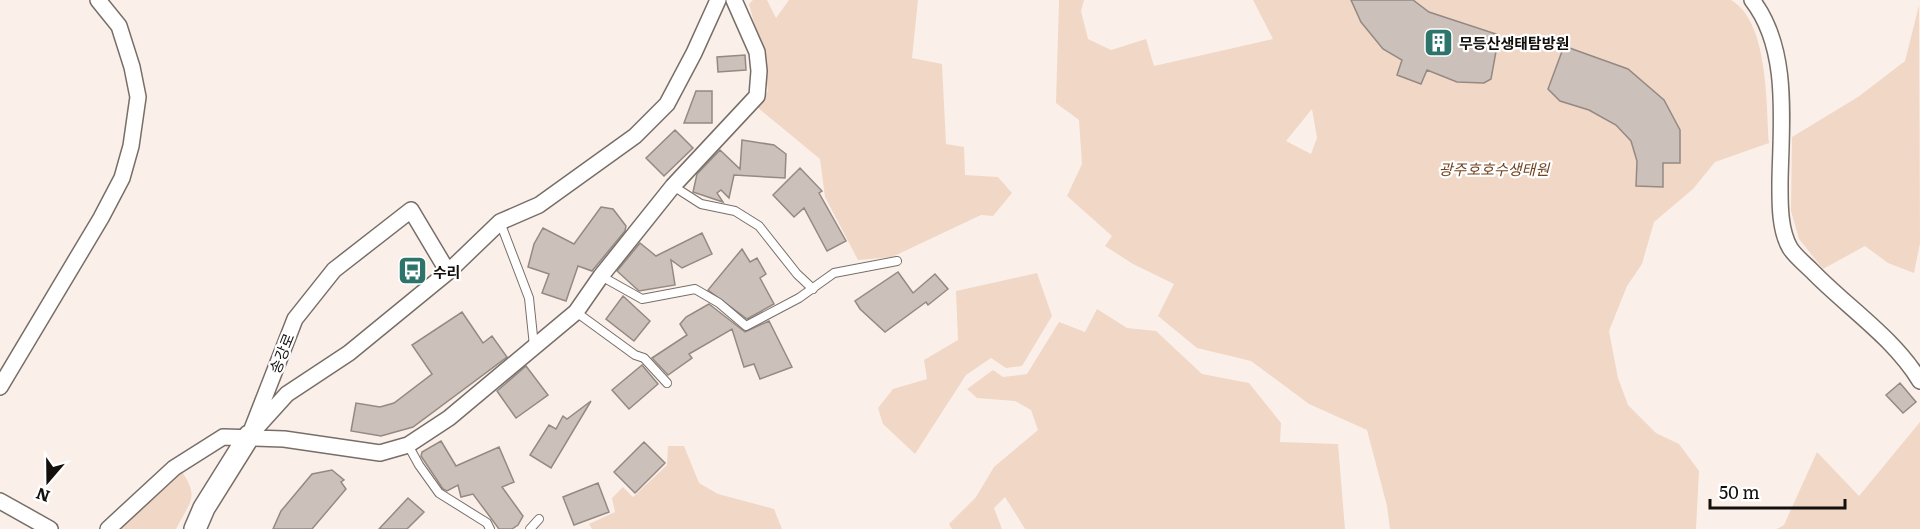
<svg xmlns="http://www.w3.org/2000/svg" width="1920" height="529" viewBox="0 0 1920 529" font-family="Literata,'Noto Sans KR',serif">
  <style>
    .green { fill: #f1d7c6; fill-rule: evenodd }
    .building { fill: #ccc1ba; stroke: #948983; stroke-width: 1.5 }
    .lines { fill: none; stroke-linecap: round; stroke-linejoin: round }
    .lane-casing { stroke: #786e68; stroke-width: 10 }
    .street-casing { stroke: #786e68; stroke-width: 18 }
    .secondary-casing { stroke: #786e68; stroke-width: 24 }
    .lane { stroke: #fff; stroke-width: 8 }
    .street { stroke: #fff; stroke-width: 15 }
    .secondary { stroke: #fff; stroke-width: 21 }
    .labels { text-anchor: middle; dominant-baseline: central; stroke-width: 4.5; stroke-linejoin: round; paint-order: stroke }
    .poi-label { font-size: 15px; font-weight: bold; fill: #120f0c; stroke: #fff; text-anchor: start }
    .park-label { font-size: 15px; font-style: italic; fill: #724420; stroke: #fff }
    .street-label { font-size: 15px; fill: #120f0c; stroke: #fff }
  </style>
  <rect width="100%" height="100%" fill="#fbf0e9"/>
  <path class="green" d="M753,0H767L776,18L789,0H918L912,58L942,64L946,144L964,147L965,175L998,177L1012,193L993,216L981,215L892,257L858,260L825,197L820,159L757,107L768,91L764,61L749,4Z
    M1059,0H1084L1081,11L1088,39L1111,50L1146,39L1154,66L1273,39L1253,0H1731C1769,22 1766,104 1769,143L1715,162L1693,189L1654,222L1642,264L1627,286L1609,331L1618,378L1628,405L1656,433L1679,444L1699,471L1696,529H1390L1387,506L1367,430L1309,404L1251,361L1197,348L1158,316L1174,284L1133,264L1105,246L1112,236L1067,196L1082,164L1079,120L1056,103ZM1312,109L1317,138L1311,154L1286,141Z
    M1919,5L1920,243L1914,273L1888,263L1865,246L1823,269L1799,239L1791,211L1792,137L1858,97L1905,61Z
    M1037,273L1052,316L1022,366L1006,368L991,358L966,375L915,454L883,424L878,408L893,389L927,379L924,360L958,340L956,291Z
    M1097,309L1127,328L1156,331L1202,374L1249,383L1281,423L1280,442L1338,444L1345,529H1025L1005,497L994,508L1002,529H952L949,524L976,497L994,467L1038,430L1031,410L1015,401L977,398L967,389L993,370L1003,377L1027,374L1059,322L1085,332Z
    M1920,422V529H1777L1784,525L1817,452L1859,496Z
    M668,446H684L699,483L718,494L774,509L782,529H592L589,524L615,512L612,498L623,487L633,497L667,465Z
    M180,469C200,497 191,500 176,529H120Z"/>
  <path class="building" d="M1351,0H1413L1429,12L1499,35L1491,79L1484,83L1457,82L1427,70L1421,84L1397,75L1402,60L1383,49L1361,22Z
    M1564,46L1628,69L1664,100L1680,130V163H1663V187L1636,186L1637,161L1631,141L1616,125L1589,110L1560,101L1548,89Z
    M745,55L746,70L718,72L717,57Z
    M696,91H712V123H684Z
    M675,130L693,148L664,176L646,158Z
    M742,140L774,145L786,154L785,178L734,175L729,198L721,190L717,193L723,202L693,192L697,174L720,150L740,169Z
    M800,168L822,191L819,193L846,241L827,251L804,208L794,217L773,195Z
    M601,207L613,209L626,226L625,231L592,271L578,266L566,301L542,293L549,274L528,267L534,244L543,228L574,244Z
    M702,233L712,254L682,268L671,260L675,285L639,291L617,271L640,243L656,256Z
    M742,249L750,262L757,258L766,274L760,278L774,304L747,319L708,290Z
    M898,272L913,293L935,274L948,289L928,305L926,302L885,332L860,309L855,301Z
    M623,296L650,321L634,341L606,319Z
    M709,304L745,332L769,321L792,367L760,379L754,364L744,367L732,329L689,354L692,358L668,375L652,358L687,335L680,324L686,317Z
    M462,312L483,343L492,336L507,357L413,427L381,436L351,431L356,403L380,407L394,403L432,374L412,345Z
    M642,365L658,384L629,409L612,390Z
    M526,366L548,395L516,418L497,391Z
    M1900,383L1916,402L1903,413L1886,395Z
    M591,401L551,468L530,455L549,425L556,429L563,416L567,419Z
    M441,441L456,466L499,447L514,482L502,487L523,516L518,525L512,529H499L473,494L461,497L458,485L447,491L443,489L421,456L422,452Z
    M644,442L665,463L635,493L614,472Z
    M332,470L344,480L341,482L346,489L312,529H273L281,511L312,474Z
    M598,483L609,512L574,525L563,497Z
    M408,498L424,512L407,529H379Z"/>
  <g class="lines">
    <defs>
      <path id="lane" d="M673,186L701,204L735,211L759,226L797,274L813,289
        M500,222L529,298L534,346
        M601,276L642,299L695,289L719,303L746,326L799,298L834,273L897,261
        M576,312L635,355L644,358L667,383
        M408,445L419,465L439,493L487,523L490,529
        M530,529L539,519"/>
      <path id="street" d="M1752,0C1790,49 1781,122 1780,181C1780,201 1779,229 1790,248C1795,256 1805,264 1812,271C1848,308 1893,337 1920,381
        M0,387L101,218L122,178L131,146L138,97L132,67L119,26L98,0
        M252,429L295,319L334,270L411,210L448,272
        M249,436L287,394L349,353L448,272L500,222L539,205L635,136L667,104L694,53L718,0
        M0,501L50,529
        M108,529L174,468L223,437L284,439L380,453L408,445L449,418L576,312L601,276L673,186L757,96L759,71L757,52L734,0"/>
      <path id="secondary" d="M195,529L204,508L249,436"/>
    </defs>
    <use href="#lane" class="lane-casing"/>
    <use href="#street" class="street-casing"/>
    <use href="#secondary" class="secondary-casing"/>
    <use href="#lane" class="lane"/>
    <use href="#street" class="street"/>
    <use href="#secondary" class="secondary"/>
  </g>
  <defs>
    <symbol id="building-square" viewBox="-11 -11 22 22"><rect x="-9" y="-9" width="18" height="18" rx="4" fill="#2d746b" stroke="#fff"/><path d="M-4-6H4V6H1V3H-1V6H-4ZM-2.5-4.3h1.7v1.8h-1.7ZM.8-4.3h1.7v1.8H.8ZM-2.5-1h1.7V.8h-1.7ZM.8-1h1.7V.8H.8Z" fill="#fff"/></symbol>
    <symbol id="bus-square" viewBox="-11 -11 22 22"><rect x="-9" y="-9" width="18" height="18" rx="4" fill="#2d746b" stroke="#fff"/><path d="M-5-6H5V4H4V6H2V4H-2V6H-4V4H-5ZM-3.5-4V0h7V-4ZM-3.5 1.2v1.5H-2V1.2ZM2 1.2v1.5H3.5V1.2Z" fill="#fff"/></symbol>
  </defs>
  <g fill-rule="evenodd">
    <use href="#building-square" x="1422" y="26" width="33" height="33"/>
    <use href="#bus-square" x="396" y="254" width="33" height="33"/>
  </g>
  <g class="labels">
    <g class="poi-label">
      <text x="1459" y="42">무등산생태탐방원</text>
      <text x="433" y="271">수리</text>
    </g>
    <g class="park-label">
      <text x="1494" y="168">광주호호수생태원</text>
    </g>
    <g class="street-label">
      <text transform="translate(281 353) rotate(-68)">송강로</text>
    </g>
  </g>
  <g transform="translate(48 481) rotate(200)" stroke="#ffffff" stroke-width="4.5" paint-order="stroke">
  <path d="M0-4.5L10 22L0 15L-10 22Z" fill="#120f0c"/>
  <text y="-9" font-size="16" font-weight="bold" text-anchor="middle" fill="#120f0c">N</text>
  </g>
  <path d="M1710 499v9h135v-9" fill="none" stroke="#120f0c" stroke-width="3"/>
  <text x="1719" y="499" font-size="18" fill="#120f0c" stroke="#ffffff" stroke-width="4.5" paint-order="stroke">50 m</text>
</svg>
